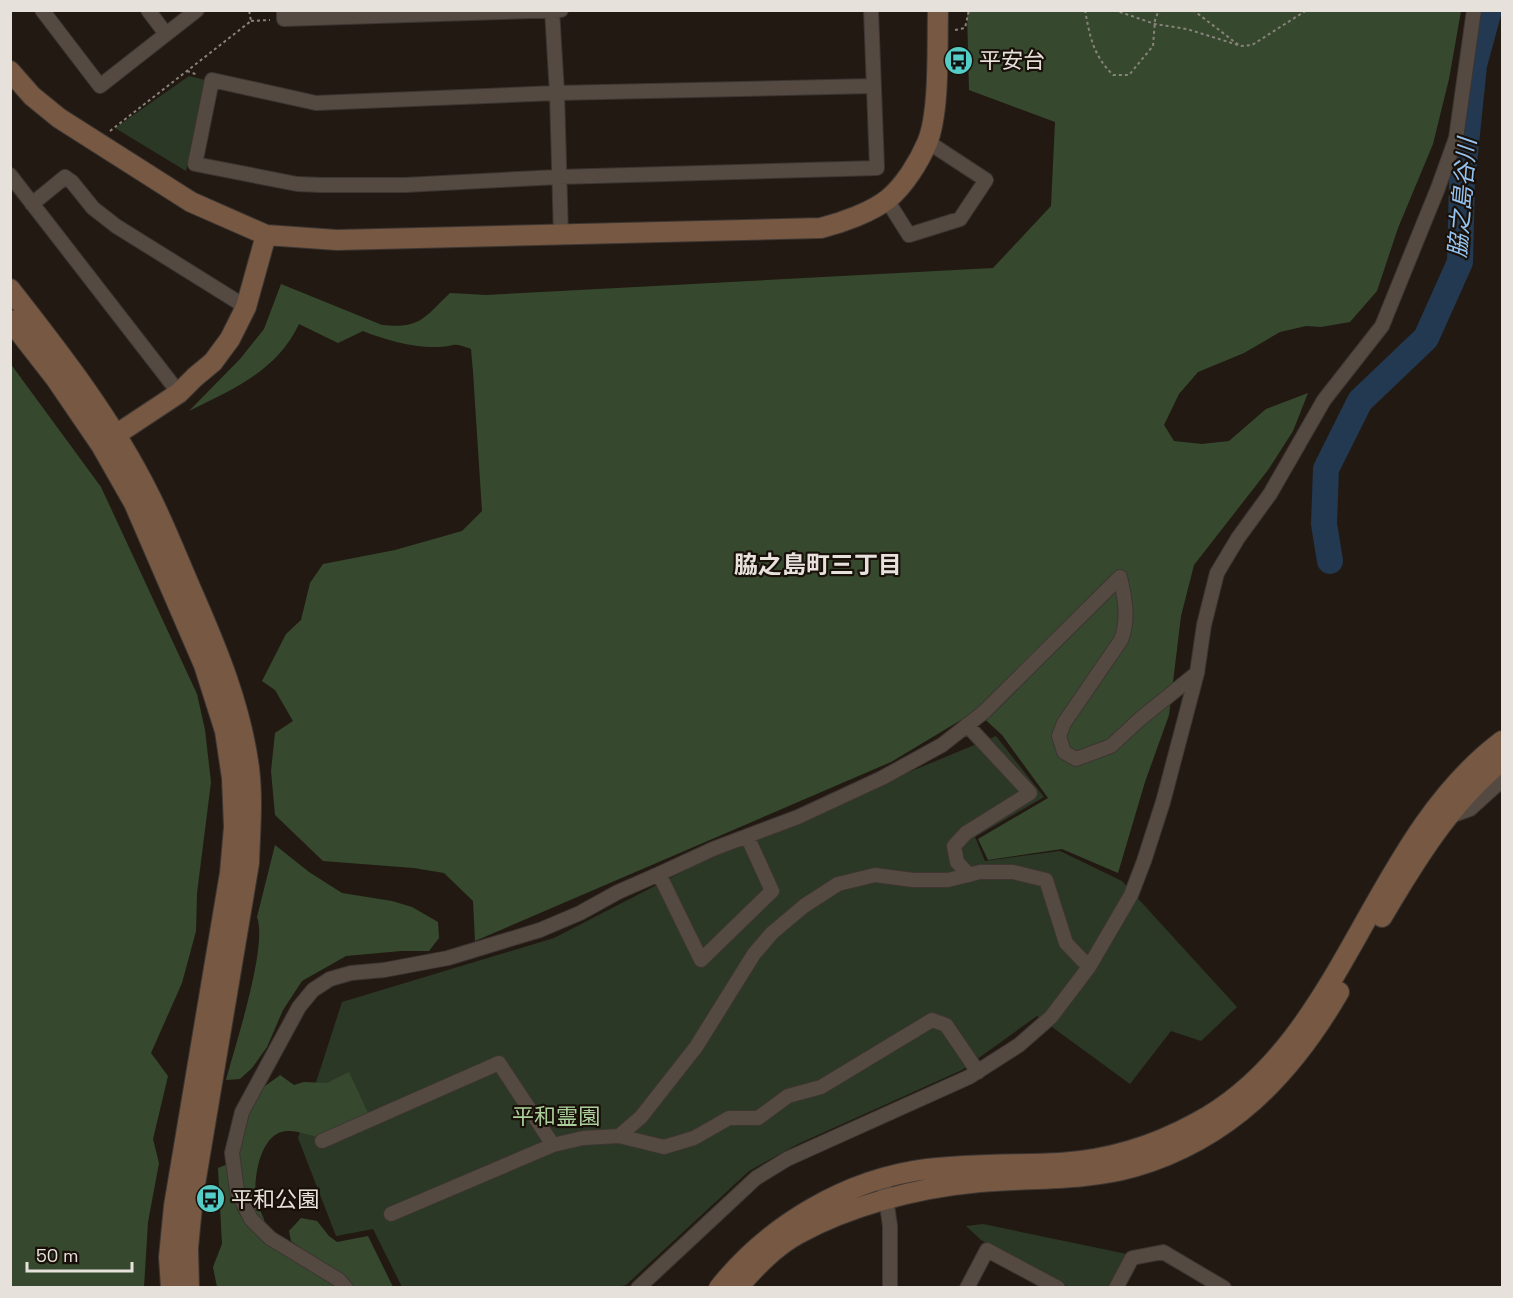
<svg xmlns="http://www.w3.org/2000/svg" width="1513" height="1298" viewBox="0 0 1513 1298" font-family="'Space Grotesk','Noto Sans JP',sans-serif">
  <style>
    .green { fill: #2b3826 }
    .forest { fill: #36492e }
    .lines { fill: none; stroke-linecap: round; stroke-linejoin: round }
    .river { stroke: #223951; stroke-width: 26 }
    .street-casing { stroke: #3c3532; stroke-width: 16 }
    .secondary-casing { stroke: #3c3532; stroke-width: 22 }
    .path { stroke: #89827c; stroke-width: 2; stroke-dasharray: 3 3; stroke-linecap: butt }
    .street { stroke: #544a42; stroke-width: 14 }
    .secondary { stroke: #765843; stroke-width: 20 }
    .labels { text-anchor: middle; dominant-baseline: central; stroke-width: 4.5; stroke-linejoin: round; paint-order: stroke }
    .poi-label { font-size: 22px; fill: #e7e1dc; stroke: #191109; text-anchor: start }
    .park-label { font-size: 22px; fill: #aacf9b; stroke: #191109 }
    .water-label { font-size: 24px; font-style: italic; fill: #95c3f1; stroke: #191109 }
    .neighbourhood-label { font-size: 24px; font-weight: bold; fill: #e7e1dc; stroke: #191109 }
  </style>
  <rect width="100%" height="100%" fill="#221a12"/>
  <path class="green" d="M189,76L205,80L186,171L115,128Z
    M996,736L1044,797L975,837L985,861L1060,851L1122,881L1237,1007L1201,1041L1171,1031L1130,1084L1037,1016L962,1070L798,1144L749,1171L626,1285L617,1287H402L373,1229L336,1236L298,1138L342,1002L554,938L738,843Z
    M983,1224L1127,1254L1109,1287H1069L981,1240L966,1226Z"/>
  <path class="forest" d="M967,11H1461L1449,79L1433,144L1398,228L1377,291L1350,322L1321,327L1306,326L1280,332L1244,353L1198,372L1179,394L1164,425L1174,441L1202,444L1229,441L1266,409L1308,393L1293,431L1268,470L1194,565L1181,616L1169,715L1145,782L1118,873L1062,849L988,860L978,839L1048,798L1002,735L976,711L891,762L475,941L473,901L444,873L414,868L323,861L275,815L271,771L275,733L293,721L275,690L262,681L286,634L301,620L310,583L323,564L395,550L462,531L482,511L473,372L471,349C450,341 456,347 438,347C414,348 385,340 363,331L338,343L299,324C277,371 233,389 189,411L240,359L264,329L281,284L382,325C420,329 424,318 450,293L486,295L993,268L1051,206L1055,122L969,90Z
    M10,363L101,487L197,694L205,730L211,782L197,893L196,931L182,983L151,1053L168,1076L153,1139L159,1163L148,1222L144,1287L13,1288L11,1286Z
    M275,845L309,872L342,893L392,901L412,907L438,922L439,938L429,951H401L346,956L302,981L283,1010L267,1047L252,1068L240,1079L226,1080C235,1046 268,946 257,917Z
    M349,1072L369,1115C360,1120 331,1136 323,1137C312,1137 299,1130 287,1131C260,1132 253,1179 256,1200C258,1209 265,1216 265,1226C254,1217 245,1205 240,1192C229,1165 239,1115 258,1093C263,1086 273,1081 280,1075L294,1085L304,1082L327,1083Z
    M228,1164C231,1178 232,1195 237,1209C250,1239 311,1270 338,1287H217L213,1267L222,1244L218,1168Z
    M301,1218L317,1221L329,1236L337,1242L368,1236L393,1287H353L348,1282L291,1241L289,1231Z"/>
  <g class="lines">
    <path class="river" d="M1330,561L1324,524L1326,469L1360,401L1426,338L1460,262L1462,183L1474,65L1489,10"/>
    <defs>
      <path id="street" d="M42,10L100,86L197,10
        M148,10L166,34
        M284,10V19L561,10
        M552,10L557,93L561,236
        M871,10L877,168L558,177L405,185H321L297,184L195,164L212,80L316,103L557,93L873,86
        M10,175L179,393
        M887,200L909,235L960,219L986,180L928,142
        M32,204L65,177L72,182L93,208L116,226L246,307
        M967,725L1030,793L966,833L954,846L957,862L969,875
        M1451,816L1470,809L1502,780
        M659,874L701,960L772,891L747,836
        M619,1136L664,1147L694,1138L729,1118H758L788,1096L821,1087L932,1020L946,1025L978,1072
        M322,1141L499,1063L553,1145
        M883,1177L890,1226V1288
        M391,1214L553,1145L583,1138L619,1136L641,1117L696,1047L754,954L772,933L804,906L838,884L875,875L913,880H948L980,872H1013L1046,880L1066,943L1089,967
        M346,1288L339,1280L270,1238L251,1219L237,1191L232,1153L242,1112L299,1007L313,990L330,979L351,973L384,970L448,958L540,930L580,913L618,892L659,874L713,849L798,817L882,778L942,745L984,712L1120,577C1125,598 1129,619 1121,640L1064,723L1059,736L1064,752L1076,759L1111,746L1140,719L1197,673
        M638,1288L756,1178L787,1159L969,1077L1019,1045L1051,1017L1089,967L1131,895L1144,861L1163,802L1197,673L1204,625L1217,573L1238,538L1270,494L1324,400L1382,326L1438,188L1456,138L1474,10
        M967,1288L987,1250L1058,1288
        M1116,1288L1132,1258L1163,1252L1224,1288"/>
      <path id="secondary" d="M10,71L32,96L59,118L191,202L266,235L337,240L821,228C841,223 872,212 888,199C904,186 919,162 927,143C940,113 937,45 938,10
        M10,289C61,354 113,421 150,496C166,528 179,562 194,596C218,651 241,707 249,768C253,799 250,832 249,863L193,1196L188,1248L189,1288
        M10,320L56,379L101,445L134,503L204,665L225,731L232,778L234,827L230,873L174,1206L169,1257L171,1288
        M105,442L179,393L195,377L213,362L230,339L246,307L266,235
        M1382,917C1415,861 1451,802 1502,761
        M719,1288C769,1225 847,1179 927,1169C971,1164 1016,1165 1060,1163C1108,1160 1154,1146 1196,1123C1346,1043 1368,842 1502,741
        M737,1288C755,1268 774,1247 798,1234C847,1207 916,1188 971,1183C1025,1177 1081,1182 1134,1167C1229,1139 1290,1076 1339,992"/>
    </defs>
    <use href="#street" class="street-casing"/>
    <use href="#secondary" class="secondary-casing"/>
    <path class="path" d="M1085,10C1090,37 1093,55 1113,75H1129L1153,46L1155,20L1159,10
      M1114,10L1155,24L1187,29L1238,45
      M1193,10L1240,46L1252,45L1307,10
      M251,21L270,20
      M955,30L965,28L969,10
      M187,71L198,75
      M110,131L251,21L249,10"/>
    <use href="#street" class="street"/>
    <use href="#secondary" class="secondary"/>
  </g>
  <defs>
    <symbol id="bus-disc" viewBox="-11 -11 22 22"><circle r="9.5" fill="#54cdc6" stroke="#191109"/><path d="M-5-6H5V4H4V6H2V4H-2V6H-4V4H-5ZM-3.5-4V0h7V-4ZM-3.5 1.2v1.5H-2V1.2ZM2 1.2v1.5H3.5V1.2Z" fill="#111"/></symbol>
  </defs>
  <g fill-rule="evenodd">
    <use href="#bus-disc" x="942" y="44" width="33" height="33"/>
    <use href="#bus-disc" x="194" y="1182" width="33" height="33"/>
  </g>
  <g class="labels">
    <g class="poi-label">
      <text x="979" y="60">平安台</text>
      <text x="231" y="1199">平和公園</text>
    </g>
    <g class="park-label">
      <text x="556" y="1116">平和霊園</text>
    </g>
    <g class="water-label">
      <text transform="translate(1462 198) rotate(-85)">脇之島谷川</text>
    </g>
    <g class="neighbourhood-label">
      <text x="818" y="564">脇之島町三丁目</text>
    </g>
  </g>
  <rect width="1513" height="1298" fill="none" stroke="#e7e1dc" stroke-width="24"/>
  <path d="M27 1262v9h105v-9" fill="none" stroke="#e7e1dc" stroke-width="3"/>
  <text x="36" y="1262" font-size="18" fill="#e7e1dc" stroke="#191109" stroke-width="4.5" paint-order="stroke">50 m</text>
</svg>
